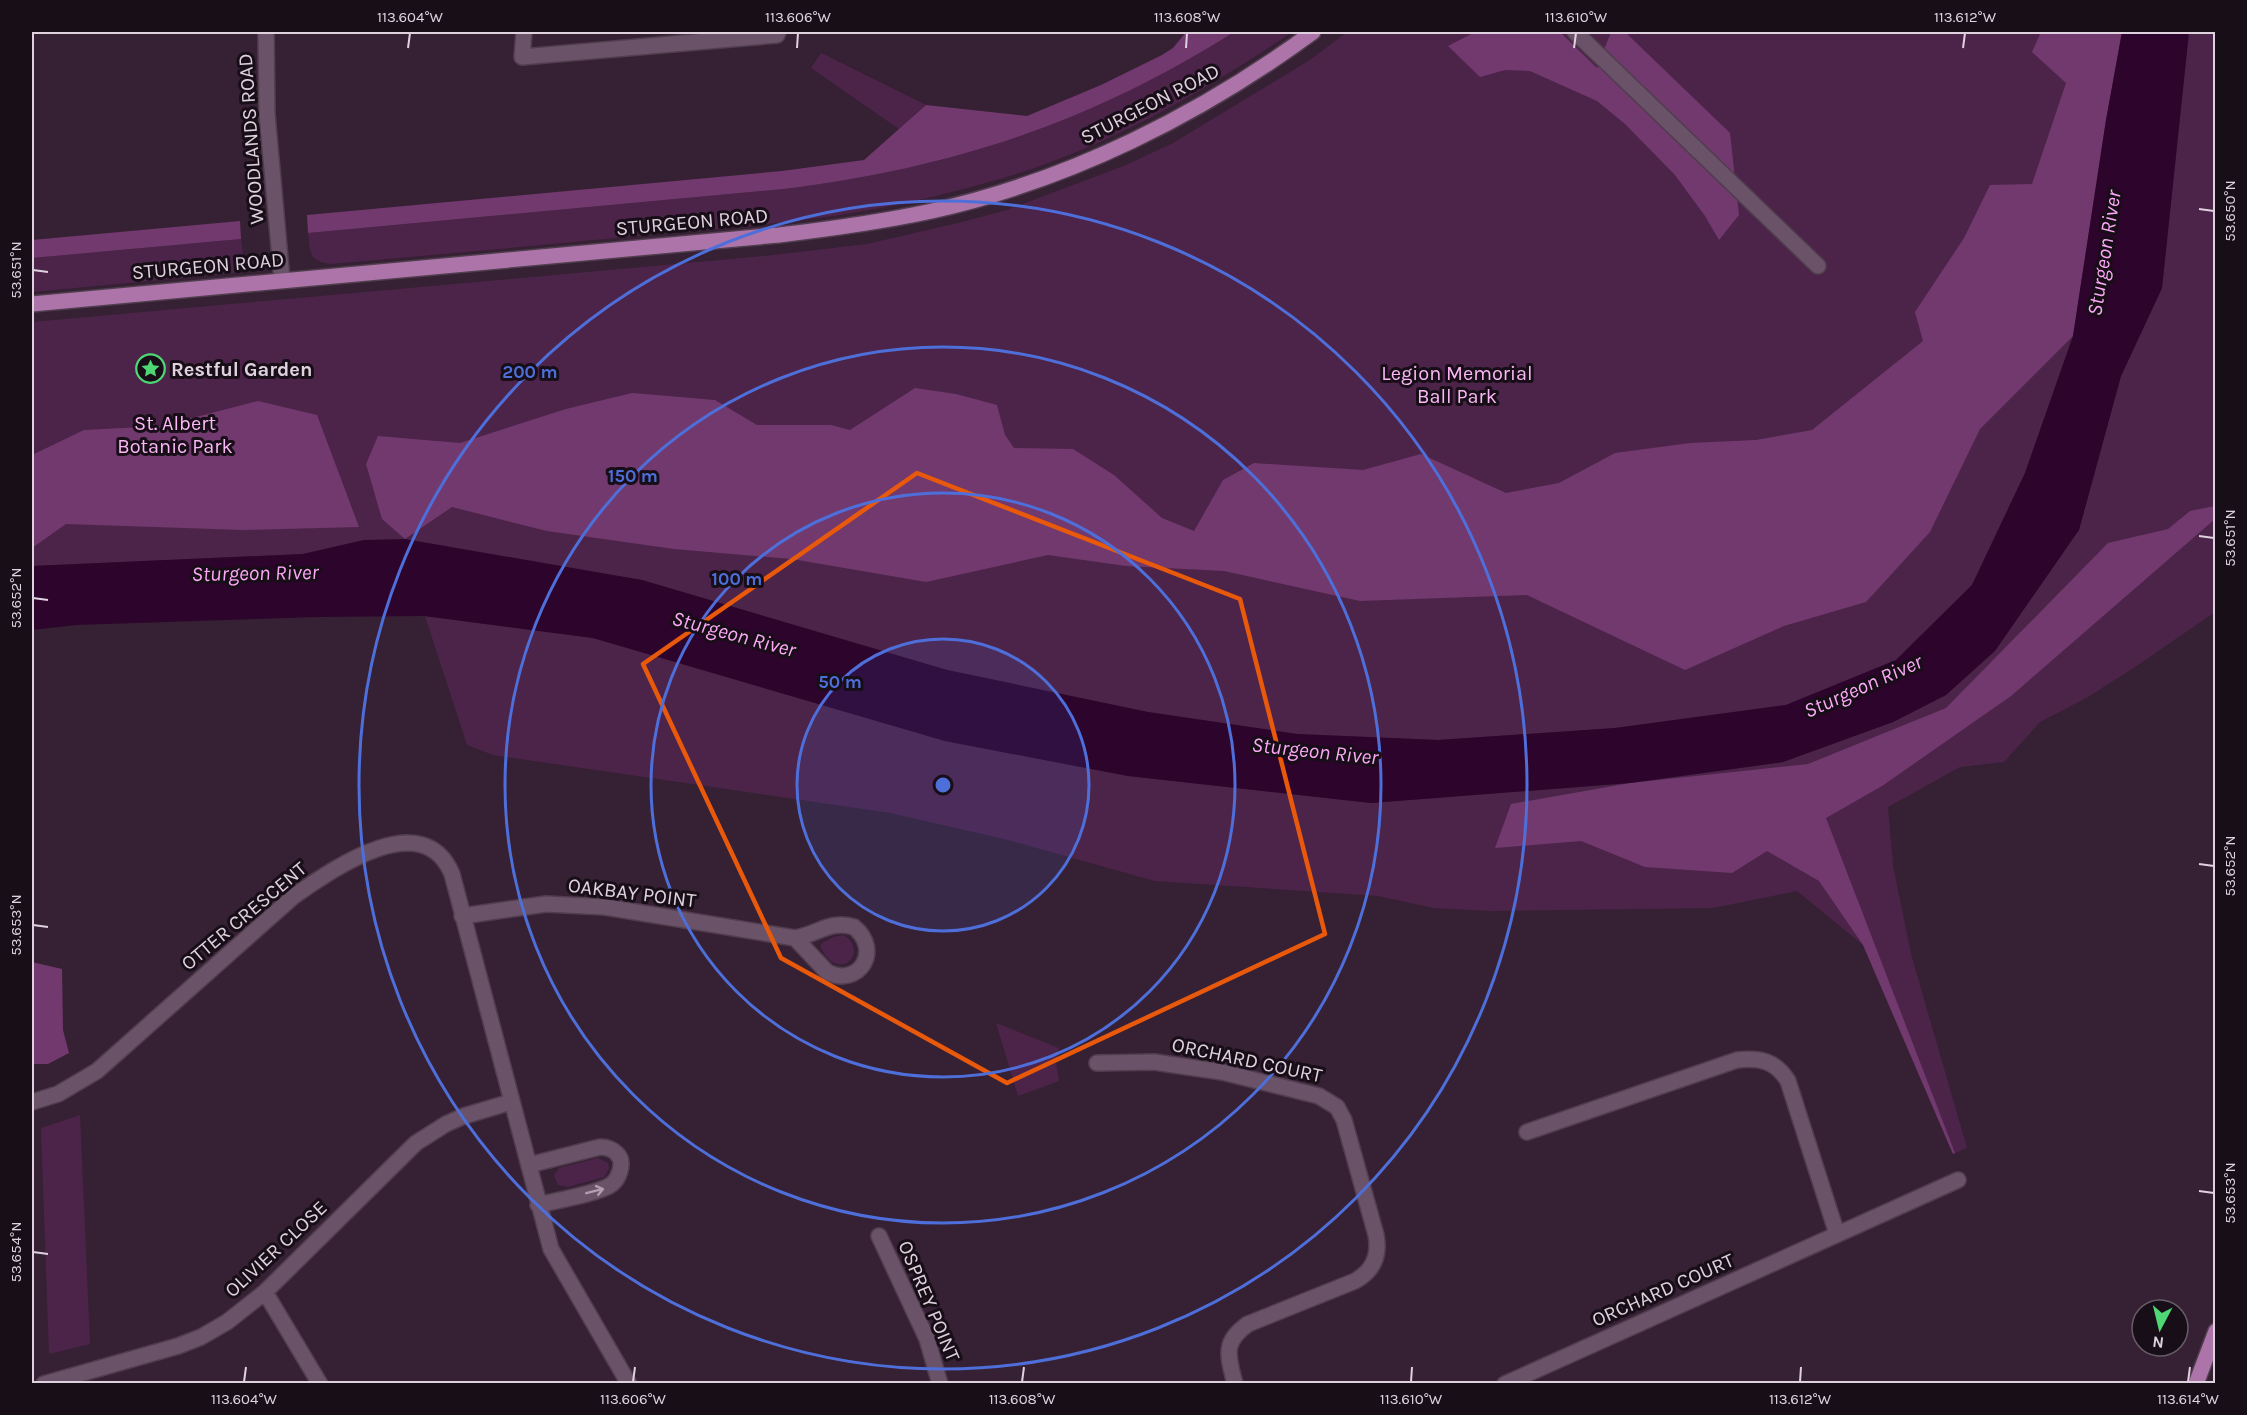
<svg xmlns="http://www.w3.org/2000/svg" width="2247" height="1415" viewBox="0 0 2247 1415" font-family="Karla,sans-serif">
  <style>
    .green { fill: #4c2449 }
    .forest { fill: #72396e }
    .water { fill: #2d042c }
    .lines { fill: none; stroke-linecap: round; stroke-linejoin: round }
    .minor-casing { stroke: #503d4e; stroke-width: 18 }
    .major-casing { stroke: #503d4e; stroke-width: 18 }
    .minor { stroke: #6a5268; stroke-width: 15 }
    .major { stroke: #ac74a8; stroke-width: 15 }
    .oneway { stroke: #b19eaf }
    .marked { fill: none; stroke: #e8590c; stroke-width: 4.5; stroke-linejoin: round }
    .ticks { fill: none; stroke: #e0d1de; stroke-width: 2 }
    .ring { fill: none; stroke: #4e6fda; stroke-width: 3 }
    .labels { text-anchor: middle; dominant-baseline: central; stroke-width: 6; stroke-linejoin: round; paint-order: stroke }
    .street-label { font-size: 20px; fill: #e0d1de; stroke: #170e17 }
    .poi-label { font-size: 20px; font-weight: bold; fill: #e0d1de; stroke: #170e17; text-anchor: start }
    .park-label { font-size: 20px; fill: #fcb8f6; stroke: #170e17 }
    .water-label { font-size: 21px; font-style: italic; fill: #fca8f6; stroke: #170e17 }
    .centre { fill: #4e6fda; stroke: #170e17; stroke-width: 3 }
    .ring-label { font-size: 18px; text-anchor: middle; font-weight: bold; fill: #4e6fda; stroke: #170e17; stroke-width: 6; stroke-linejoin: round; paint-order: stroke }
    .neatline { fill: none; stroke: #e0d1de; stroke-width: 2 }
    .ticks-label { font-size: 15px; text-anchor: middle; fill: #e0d1de }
  </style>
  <rect width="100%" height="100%" fill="#362034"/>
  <path class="green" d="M1234,32H1292C1205,91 1112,144 1010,176C962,190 912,203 863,211C792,224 719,228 647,235C541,245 436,255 330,264C307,260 311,253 308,233L784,189C952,168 1090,123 1234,32Z
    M1347,32H2122L2073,336L2025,473L1972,585L1896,660L1786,705L1615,728L1438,740L1297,734L1148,712L947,670L642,580L364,540L303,554L32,566V322L765,256L867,244L962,222L1007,210L1126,165L1173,143L1310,60Z
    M2189,32H2215V612L2135,667L2088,697L2040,722L2004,762L1960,767L1888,807L1893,866L1911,954L1967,1148L1953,1154L1863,945L1797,891L1713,908L1491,911L1434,908L1378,896L1155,881L1004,839L890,813L493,755L467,745L425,616L593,638L945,741L1128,776L1371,803L1630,783L1783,762L1893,722L1946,695L2079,530L2121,376L2162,288Z
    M821,53L926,105L899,129L811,68Z
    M241,239L245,268L235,273L32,292V258Z
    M843,935C864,946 851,971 834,963C828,960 824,953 821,948V944C829,939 834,936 843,935Z
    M996,1023L1059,1048L1056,1063L1059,1081L1018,1096Z
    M80,1115L90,1344L49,1354L41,1128Z
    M598,1158L608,1163L609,1168L604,1177L568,1187L558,1185L554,1176L559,1168Z"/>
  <path class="forest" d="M1186,32H1234C1090,123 952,168 784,189L308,233L307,215L782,171L864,160L926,105L1027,116L1101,85L1162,55L1173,48Z
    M1475,32H1560L1597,68L1611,32H1625L1730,133L1739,215L1719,240L1705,216L1675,175L1625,124L1597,101L1530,71L1505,70L1480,77L1448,46Z
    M2041,32H2122L2106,120L2073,336L1980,429L1930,532L1866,602L1784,626L1685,670L1527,595L1360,601L1224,571L1126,566L1048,555L926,582L792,559L674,549L547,531L452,507L405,539L382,519L366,464L378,436L460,443L566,409L632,393L715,400L757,425H831L850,430L915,388L956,394L997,405L1005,435L1014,448L1073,449L1114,475L1162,518L1194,531L1223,480L1254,463L1363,470L1421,454L1506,493L1559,483L1615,453L1690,443L1756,440L1812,430L1923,341L1915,312L1964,238L1990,185L2032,184L2066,83L2032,52Z
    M240,221L241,239L32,258V240Z
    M258,401L317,415L359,527L243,530L66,524L32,548V455L84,430L161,426Z
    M2215,506V519L2011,696L1882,786L1826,818L1955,1153L1953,1154L1863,945L1819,881L1767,851L1732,873L1645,867L1581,841L1495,848L1511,804L1630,783L1808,764L1946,708L2108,543L2168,529L2190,511Z
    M32,962L62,969L63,1030L69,1053L48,1064H32Z"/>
  <path class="water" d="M2122,32H2189L2162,288L2121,376L2079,530L1995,651L1946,695L1893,722L1783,762L1630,783L1371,803L1128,776L945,741L593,638L424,616L318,617L76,625L32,630V566L303,554L364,540L405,539L642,580L947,670L1148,712L1297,734L1438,740L1615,728L1786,705L1896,660L1972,585L2025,473L2073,336L2106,120Z"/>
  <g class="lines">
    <defs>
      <path id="minor" d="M266,32L267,114L282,280
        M524,32L522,57L777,35L778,32
        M1575,32L1818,266
        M462,916L546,904L605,907L795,938L827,972C858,988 883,951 854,927C830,920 818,934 795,938
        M1097,1063L1154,1062L1222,1072L1319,1096L1337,1107L1344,1120L1376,1235C1380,1256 1373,1271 1355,1281L1248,1324C1222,1342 1228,1356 1235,1384
        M32,1102L58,1094L97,1071L294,896C333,869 423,805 452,874L551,1249L629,1384
        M1527,1132L1737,1060C1759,1057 1776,1061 1788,1081L1837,1234
        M529,1165L600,1147C607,1147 616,1150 620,1158C623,1166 619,1178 612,1184C601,1193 554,1201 538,1205
        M879,1236L927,1339L940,1384
        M265,1292L320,1384
        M44,1384L178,1346L201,1337L227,1322L265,1292L416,1143L446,1124L464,1116L511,1102
        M1505,1384L1958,1180"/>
      <path id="major" d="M32,304L779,235C830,229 881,222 932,211C1070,180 1200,115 1313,32
        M2196,1384L2216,1331"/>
    </defs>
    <use href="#minor" class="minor-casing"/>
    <use href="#major" class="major-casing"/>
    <use href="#minor" class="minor"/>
    <use href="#major" class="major"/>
  </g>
  <defs><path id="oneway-shaft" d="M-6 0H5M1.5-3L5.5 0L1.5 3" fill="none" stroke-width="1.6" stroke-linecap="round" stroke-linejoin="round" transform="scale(1.5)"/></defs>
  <use class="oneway" href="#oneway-shaft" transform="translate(595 1191) rotate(-14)"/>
  <path class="marked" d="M917,473L1240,599L1325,934L1007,1083L781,958L643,664Z"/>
  <path class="ticks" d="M408,48L410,33M797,48L798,33M1186,48L1187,33M1574,48L1576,33M1963,48L1965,33M2199,209L2214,211M33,270L48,272M2199,536L2214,538M33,598L48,600M2199,864L2214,866M33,925L48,927M2199,1191L2214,1193M33,1252L48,1254M244,1382L246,1367M633,1382L635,1367M1022,1382L1024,1367M1411,1382L1412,1367M1800,1382L1801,1367M2188,1382L2190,1367"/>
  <circle cx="943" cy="785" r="146" fill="#4e6fda" fill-opacity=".12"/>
  <g class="ring">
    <circle cx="943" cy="785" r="146"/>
    <circle cx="943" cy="785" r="292"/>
    <circle cx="943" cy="785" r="438"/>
    <circle cx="943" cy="785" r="584"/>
  </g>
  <defs>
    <symbol id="sight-ring" viewBox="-11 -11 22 22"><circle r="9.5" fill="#170e17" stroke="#4fd675" stroke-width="1.5"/><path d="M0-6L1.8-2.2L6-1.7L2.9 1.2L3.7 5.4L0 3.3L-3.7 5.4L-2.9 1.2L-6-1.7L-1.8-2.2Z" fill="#4fd675"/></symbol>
  </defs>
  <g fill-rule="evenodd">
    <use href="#sight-ring" x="134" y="352" width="33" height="33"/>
  </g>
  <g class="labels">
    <g class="street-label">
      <text transform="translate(1150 104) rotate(-27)">STURGEON ROAD</text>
      <text transform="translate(251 139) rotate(-94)">WOODLANDS ROAD</text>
      <text transform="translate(692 222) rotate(-5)">STURGEON ROAD</text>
      <text transform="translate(208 266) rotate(-5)">STURGEON ROAD</text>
      <text transform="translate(632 893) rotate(7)">OAKBAY POINT</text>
      <text transform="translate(244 916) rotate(-40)">OTTER CRESCENT</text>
      <text transform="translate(1247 1060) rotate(12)">ORCHARD COURT</text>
      <text transform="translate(276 1249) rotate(-43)">OLIVIER CLOSE</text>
      <text transform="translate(1663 1290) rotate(-24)">ORCHARD COURT</text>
      <text transform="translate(929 1301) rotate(67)">OSPREY POINT</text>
    </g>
    <g class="poi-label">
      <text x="171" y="369">Restful Garden</text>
    </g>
    <g class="park-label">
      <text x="1457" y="373">Legion Memorial<tspan x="1457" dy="23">Ball Park</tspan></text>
      <text x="175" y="423">St. Albert<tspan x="175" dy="23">Botanic Park</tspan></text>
    </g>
    <g class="water-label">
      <text transform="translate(2104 253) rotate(-81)">Sturgeon River</text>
      <text transform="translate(255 573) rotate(-1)">Sturgeon River</text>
      <text transform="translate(734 634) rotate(15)">Sturgeon River</text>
      <text transform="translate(1863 686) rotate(-24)">Sturgeon River</text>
      <text transform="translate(1315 751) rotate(6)">Sturgeon River</text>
    </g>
  </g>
  <circle cx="943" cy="785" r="9" class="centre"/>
  <g class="ring-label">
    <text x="530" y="378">200 m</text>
    <text x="633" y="482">150 m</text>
    <text x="737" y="585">100 m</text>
    <text x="840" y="688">50 m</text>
  </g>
  <rect width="2247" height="1415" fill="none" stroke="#170e17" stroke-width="66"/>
  <g transform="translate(2160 1328) rotate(187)"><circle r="28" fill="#170e17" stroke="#675c67" stroke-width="1.5"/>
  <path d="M0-4.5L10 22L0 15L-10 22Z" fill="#4fd675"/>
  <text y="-9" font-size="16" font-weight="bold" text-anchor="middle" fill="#e0d1de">N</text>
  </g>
  <rect x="33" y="33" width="2181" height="1349" class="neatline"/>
  <g class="ticks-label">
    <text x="410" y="22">113.604°W</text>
    <text x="798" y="22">113.606°W</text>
    <text x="1187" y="22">113.608°W</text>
    <text x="1576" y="22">113.610°W</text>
    <text x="1965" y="22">113.612°W</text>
    <text transform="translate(2230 211) rotate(-90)" y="5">53.650°N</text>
    <text transform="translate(16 270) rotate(-90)" y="5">53.651°N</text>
    <text transform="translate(2230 538) rotate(-90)" y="5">53.651°N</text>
    <text transform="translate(16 598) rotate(-90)" y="5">53.652°N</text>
    <text transform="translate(2230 866) rotate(-90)" y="5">53.652°N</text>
    <text transform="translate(16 925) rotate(-90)" y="5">53.653°N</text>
    <text transform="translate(2230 1193) rotate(-90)" y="5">53.653°N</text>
    <text transform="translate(16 1252) rotate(-90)" y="5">53.654°N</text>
    <text x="244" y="1404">113.604°W</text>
    <text x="633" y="1404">113.606°W</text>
    <text x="1022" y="1404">113.608°W</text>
    <text x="1411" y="1404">113.610°W</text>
    <text x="1800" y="1404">113.612°W</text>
    <text x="2188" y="1404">113.614°W</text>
  </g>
</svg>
